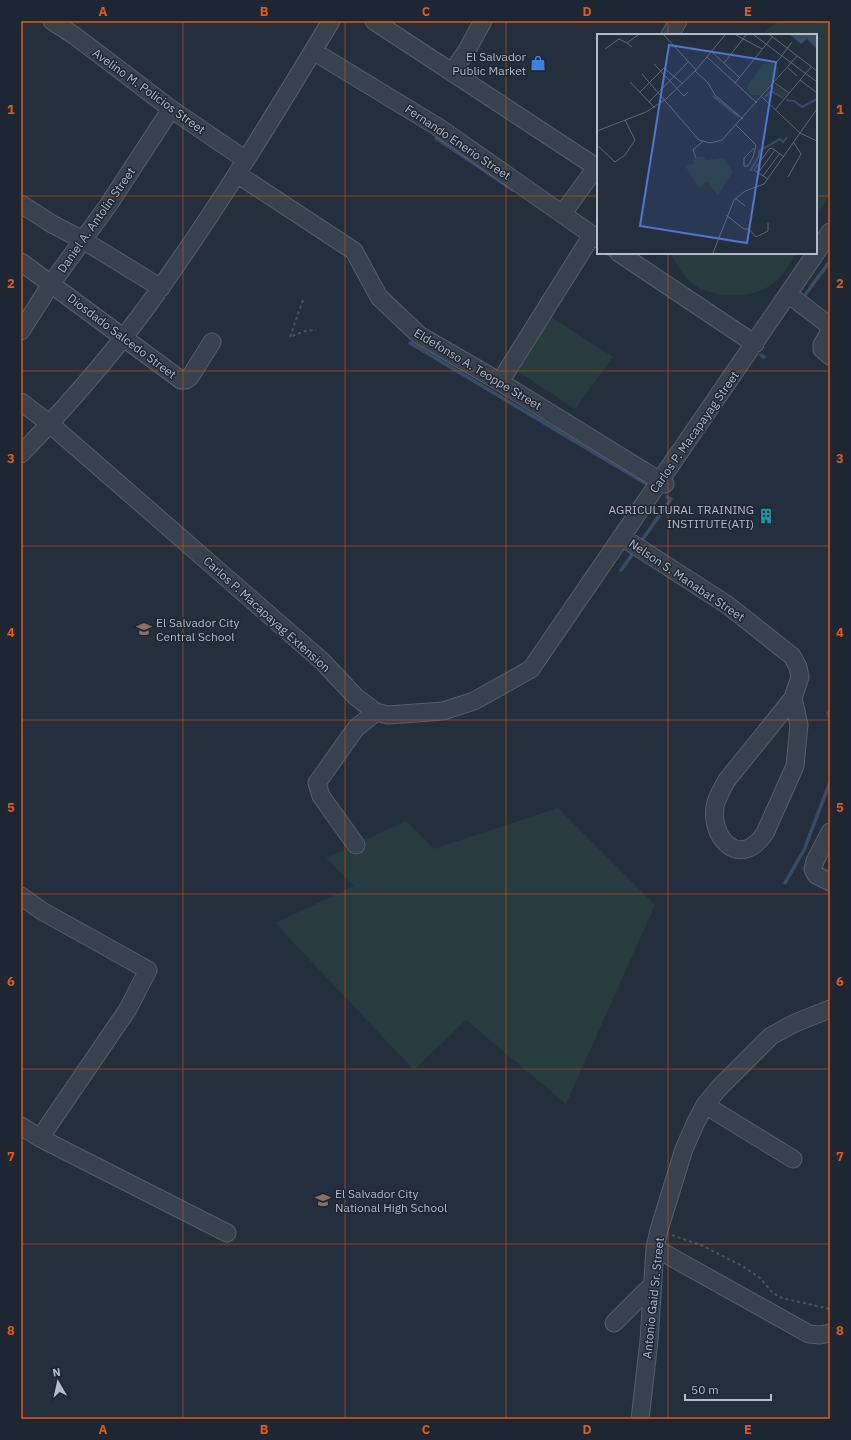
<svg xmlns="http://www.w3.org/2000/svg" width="851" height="1440" viewBox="0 0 851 1440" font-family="'IBM Plex Sans',sans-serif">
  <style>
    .green { fill: #263c3f }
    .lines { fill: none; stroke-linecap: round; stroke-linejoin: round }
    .stream { stroke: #394c67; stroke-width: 3.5 }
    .minor-casing { stroke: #565f6c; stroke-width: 19 }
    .path { stroke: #44595c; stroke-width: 2; stroke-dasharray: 3 3; stroke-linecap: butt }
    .minor { stroke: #38414e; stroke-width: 17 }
    .grid { fill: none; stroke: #e8590c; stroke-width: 1; stroke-opacity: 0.55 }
    .labels { text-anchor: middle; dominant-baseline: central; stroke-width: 3; stroke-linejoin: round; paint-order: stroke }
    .poi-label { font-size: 12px; fill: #b4bcc9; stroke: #1d2633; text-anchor: end }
    .street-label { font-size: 12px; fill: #b4bcc9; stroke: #1d2633 }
    .inset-river { fill: none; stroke: #394c67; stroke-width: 2 }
    .inset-road { fill: none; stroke: #5e6776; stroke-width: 1 }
    .view { fill: #5274d3; fill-opacity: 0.15; stroke: #5274d3; stroke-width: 2 }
    .inset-edge { fill: none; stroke: #b4bcc9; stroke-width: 2 }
    .neatline { fill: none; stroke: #e8590c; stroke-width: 1.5 }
    .grid-label { font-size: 13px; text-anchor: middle; font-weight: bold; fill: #e8590c }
  </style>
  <rect width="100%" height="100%" fill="#242f3e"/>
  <path class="green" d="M779,21H830V194L816,218V35H763L767,29Z
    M670,253H796C791,261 787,269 781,276C761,299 725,300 699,288C686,281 677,265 670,253Z
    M551,317L613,357L575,409L516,370Z
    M558,808L655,905L566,1104L466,1020L414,1070L275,923L354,886L326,858L406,821L434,849Z"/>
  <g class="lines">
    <path class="stream" d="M436,138L513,190
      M607,253L614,258
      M805,295L830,261
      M410,343L650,486
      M761,355L764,357
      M640,543L671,499L667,497
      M621,570L635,551
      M830,712L828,713L830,719
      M785,883L804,850L830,782"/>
    <defs>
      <path id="minor" d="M52,21L75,36L171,109L246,160
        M374,21L596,167
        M670,35L678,21
        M313,51L438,127L598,239
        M452,72L466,52L483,21
        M237,174L354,251L379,297L419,335L500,382L665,484
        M21,204L52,224L83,240L161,288
        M563,213L598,165
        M619,253L755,344
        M816,253L830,232
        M21,262L181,380H186L190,377L212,342
        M788,294L830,326
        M21,331L51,284L109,204L171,109
        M830,331L822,345V349L830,356
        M500,382L592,235
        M21,402L50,424L322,661L356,697L376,712L388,715L443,711L474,701L531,669L816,253
        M21,454C71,402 120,346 161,287C222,201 277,111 331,21
        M622,537L726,604L792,656L798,667L800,677L793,698L727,780C723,787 719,794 716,802C707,835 739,872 765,833L795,766L799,725L793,698
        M830,832L815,861L813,869L816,875L830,882
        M356,845L321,796L317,783L356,728L376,712
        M21,896L42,911L148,970L128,1009L40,1138L21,1126
        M705,1105L793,1159
        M40,1138L227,1233
        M655,1248L809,1334L820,1335L830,1333
        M614,1323L652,1285
        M640,1419L649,1341L655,1248L659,1230L684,1149L696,1122L705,1105L719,1088L771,1036L795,1023L830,1009"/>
    </defs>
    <use href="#minor" class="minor-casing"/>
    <path class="path" d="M303,300L290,337L305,331L316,330
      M672,1235L703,1246L744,1267L760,1278L773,1293L782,1298L830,1309"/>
    <use href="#minor" class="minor"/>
  </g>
  <path class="grid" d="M183,21V1419M345,21V1419M506,21V1419M668,21V35M21,196H598M816,196H830M668,253V1419M21,371H830M21,546H830M21,720H830M21,894H830M21,1069H830M21,1244H830"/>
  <defs>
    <symbol id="shop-bare" viewBox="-9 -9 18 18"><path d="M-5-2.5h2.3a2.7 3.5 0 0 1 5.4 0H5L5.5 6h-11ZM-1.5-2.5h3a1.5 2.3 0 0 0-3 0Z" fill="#3f7fe0" stroke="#1d2633" stroke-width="2.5" paint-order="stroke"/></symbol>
    <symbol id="building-bare" viewBox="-9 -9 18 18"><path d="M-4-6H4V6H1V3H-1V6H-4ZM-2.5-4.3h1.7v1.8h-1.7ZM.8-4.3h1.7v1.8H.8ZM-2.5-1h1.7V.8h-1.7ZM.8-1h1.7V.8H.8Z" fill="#0f9aa8" stroke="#1d2633" stroke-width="2.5" paint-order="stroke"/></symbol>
    <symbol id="school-bare" viewBox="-9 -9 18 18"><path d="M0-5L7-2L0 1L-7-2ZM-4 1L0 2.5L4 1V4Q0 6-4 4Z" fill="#8d6e63" stroke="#1d2633" stroke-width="2.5" paint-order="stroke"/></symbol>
  </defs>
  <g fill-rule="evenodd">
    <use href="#shop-bare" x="527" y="52" width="22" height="22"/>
    <use href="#building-bare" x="755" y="505" width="22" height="22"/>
    <use href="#school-bare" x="133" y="618" width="22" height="22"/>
    <use href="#school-bare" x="312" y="1189" width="22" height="22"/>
  </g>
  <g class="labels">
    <g class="poi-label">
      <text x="526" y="56">El Salvador<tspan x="526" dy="14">Public Market</tspan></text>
      <text x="754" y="509">AGRICULTURAL TRAINING<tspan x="754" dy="14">INSTITUTE(ATI)</tspan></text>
      <text x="156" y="622" text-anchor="start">El Salvador City<tspan x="156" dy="14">Central School</tspan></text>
      <text x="335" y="1193" text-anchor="start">El Salvador City<tspan x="335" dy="14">National High School</tspan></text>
    </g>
    <g class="street-label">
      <text transform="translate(149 91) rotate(36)">Avelino M. Policios Street</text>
      <text transform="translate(458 142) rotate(34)">Fernando Enerio Street</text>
      <text transform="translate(96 220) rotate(-55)">Daniel A. Antolin Street</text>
      <text transform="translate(122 336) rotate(37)">Diosdado Salcedo Street</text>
      <text transform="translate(478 369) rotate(31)">Eldefonso A. Teoppe Street</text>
      <text transform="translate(694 432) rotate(-55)">Carlos P. Macapayag Street</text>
      <text transform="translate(687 580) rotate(34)">Nelson S. Manabat Street</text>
      <text transform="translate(267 614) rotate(42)">Carlos P. Macapayag Extension</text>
      <text transform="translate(653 1298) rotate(-84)">Antonio Gaid Sr. Street</text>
    </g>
  </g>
  <g transform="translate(597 34)">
    <rect width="220" height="220" fill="#242f3e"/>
    <path d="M174,28L181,34V41L164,61H154L150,54L152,49L167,30ZM179,51L191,59L187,64L175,56ZM106,122L109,126L126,124L136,138L121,161L110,148L102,154L88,132L98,129L95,125Z" fill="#263c3f"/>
    <path d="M193,1H220V15L210,5L204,10Z" fill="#394c67"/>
    <path class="inset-river" d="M116,62L142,83M168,63L174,57L186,64M189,66L197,67L205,73L220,65M153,137L162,122V117L183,105L186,108L190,103"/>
    <path class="inset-road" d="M67,1L99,36M139,1L165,15M157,1L220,48M173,1L220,37M35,13L30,9L41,1M8,15L22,5L30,9M115,18L143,44M110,23L160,69M180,28L195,8M127,29L149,1M57,30L87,62L91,58M67,34L86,50M191,34L200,42M98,37L111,49L118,61L146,85M45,40L102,106L113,109L125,106L200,22M203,46L220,59M33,48L58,74M138,49L176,2M178,49L192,59M43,58L68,33M165,63L203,99L220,107M52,68L91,28M178,76L214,33M139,91L159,111L156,123L151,132H147V124L157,114M0,97L49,78L69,65L99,36L128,1M0,111L18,128L28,121L38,106L28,86M99,124L96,116L105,108M161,139L178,116M166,142L183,119M191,143L204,120L197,109M171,145L157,136L172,115L175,114L187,123M138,164L148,172M129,181L147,195H152L159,203L171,197V189M116,219L137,166L148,157L167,150L220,75"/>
    <path class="view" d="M72,11L179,28L150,209L43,192Z"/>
    <rect width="220" height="220" class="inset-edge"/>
  </g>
  <rect width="851" height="1440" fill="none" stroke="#1d2633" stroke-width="44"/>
  <g transform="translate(58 1382) rotate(351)" stroke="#1d2633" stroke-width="3" paint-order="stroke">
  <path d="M0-3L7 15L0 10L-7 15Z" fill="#b4bcc9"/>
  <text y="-6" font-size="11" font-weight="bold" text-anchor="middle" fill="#b4bcc9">N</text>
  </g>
  <path d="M685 1394v6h86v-6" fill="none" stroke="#b4bcc9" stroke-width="2"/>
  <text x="691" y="1394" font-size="12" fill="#b4bcc9" stroke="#1d2633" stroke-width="3" paint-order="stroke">50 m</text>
  <rect x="22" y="22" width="807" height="1396" class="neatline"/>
  <g class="grid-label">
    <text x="103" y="16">A</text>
    <text x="264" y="16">B</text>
    <text x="426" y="16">C</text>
    <text x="587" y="16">D</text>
    <text x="748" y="16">E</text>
    <text x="11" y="114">1</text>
    <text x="840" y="114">1</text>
    <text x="11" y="288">2</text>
    <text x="840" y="288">2</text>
    <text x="11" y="463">3</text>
    <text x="840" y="463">3</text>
    <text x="11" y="637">4</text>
    <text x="840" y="637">4</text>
    <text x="11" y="812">5</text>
    <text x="840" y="812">5</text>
    <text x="11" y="986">6</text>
    <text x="840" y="986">6</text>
    <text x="11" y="1161">7</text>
    <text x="840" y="1161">7</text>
    <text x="11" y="1335">8</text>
    <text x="840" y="1335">8</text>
    <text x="103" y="1434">A</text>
    <text x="264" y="1434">B</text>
    <text x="426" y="1434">C</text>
    <text x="587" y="1434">D</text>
    <text x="748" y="1434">E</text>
  </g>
</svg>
